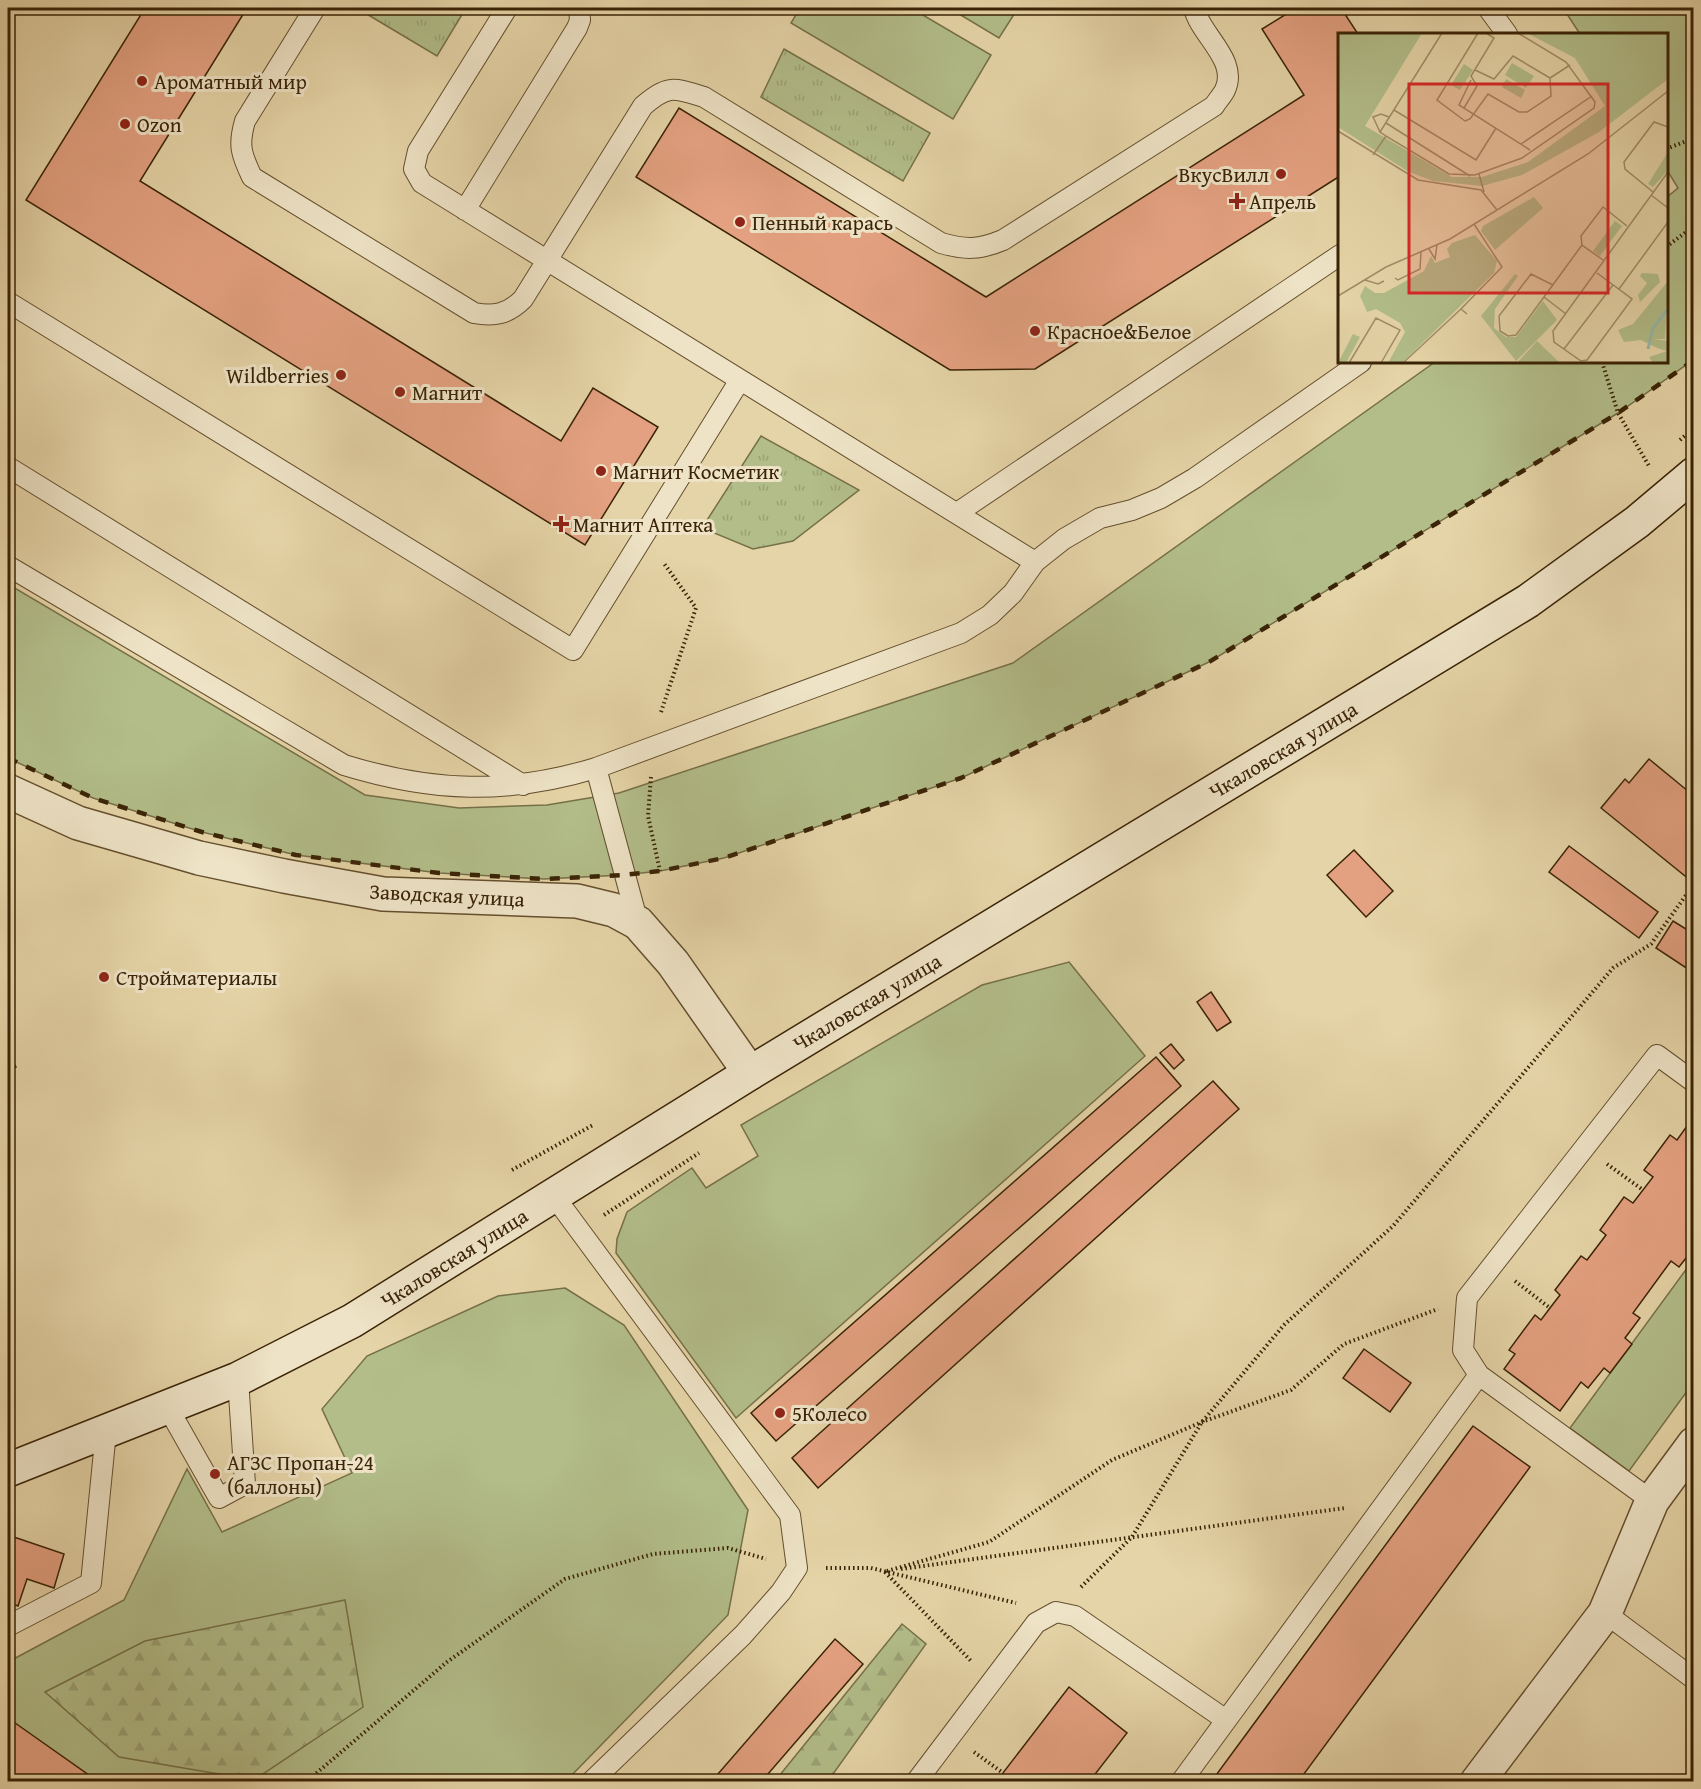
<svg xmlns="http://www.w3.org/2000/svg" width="1701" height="1789" viewBox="0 0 1701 1789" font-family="'Gentium Book Plus',serif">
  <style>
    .grass { fill: #b2bd89; stroke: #767048; stroke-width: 1.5 }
    .forest { fill: url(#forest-firs); stroke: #767048; stroke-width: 1.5 }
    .park { fill: url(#park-tufts); stroke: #767048; stroke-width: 1.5 }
    .building { fill: #e4a181; stroke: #3a2306; stroke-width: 1.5 }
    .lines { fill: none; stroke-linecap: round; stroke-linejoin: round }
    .service-casing { stroke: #654f2e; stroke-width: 22 }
    .minor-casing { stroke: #654f2e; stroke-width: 36 }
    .secondary-casing { stroke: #3a2306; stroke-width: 36 }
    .path { stroke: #3a2306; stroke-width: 4; stroke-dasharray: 1.5 3; stroke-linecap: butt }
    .service { stroke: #eee3c6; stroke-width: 20 }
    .minor { stroke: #eee3c6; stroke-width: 33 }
    .secondary { stroke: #eee3c6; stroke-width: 33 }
    .rail { stroke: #3a2306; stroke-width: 4.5; stroke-dasharray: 10 10; stroke-linecap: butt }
    .poi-dot { fill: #8f2418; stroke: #eee3c6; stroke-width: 2 }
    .labels { text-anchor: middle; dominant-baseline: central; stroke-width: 6; stroke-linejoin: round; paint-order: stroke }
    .poi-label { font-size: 21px; fill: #3a2306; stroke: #eee3c6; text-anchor: start }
    .street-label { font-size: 21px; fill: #3a2306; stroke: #eee3c6 }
    .inset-river { fill: none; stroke: #96b8a8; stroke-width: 3 }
    .inset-road { fill: none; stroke: #a18d67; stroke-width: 1.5 }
    .view { fill: #d62828; fill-opacity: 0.15; stroke: #d62828; stroke-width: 3 }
    .inset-edge { fill: none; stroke: #3a2306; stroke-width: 3 }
  </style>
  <defs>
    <pattern id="forest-firs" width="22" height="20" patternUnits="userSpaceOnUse" patternTransform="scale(1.5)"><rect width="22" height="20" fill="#b2bd89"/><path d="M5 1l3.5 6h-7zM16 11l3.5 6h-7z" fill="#9aa275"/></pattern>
    <pattern id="park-tufts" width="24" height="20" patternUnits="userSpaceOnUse" patternTransform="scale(1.5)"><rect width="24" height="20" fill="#b2bd89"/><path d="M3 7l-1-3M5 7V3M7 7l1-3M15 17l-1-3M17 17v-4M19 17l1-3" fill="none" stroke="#9aa275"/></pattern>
  </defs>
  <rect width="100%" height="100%" fill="#e5d4a7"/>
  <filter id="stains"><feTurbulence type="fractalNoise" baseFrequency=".00333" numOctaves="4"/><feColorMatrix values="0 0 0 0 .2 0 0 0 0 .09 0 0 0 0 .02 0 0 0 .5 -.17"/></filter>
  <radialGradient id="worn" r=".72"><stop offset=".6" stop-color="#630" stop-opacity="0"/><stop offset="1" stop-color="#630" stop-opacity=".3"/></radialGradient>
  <path class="grass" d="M800,8H911L991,55L953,119L791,23Z
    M949,8H1018L999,38Z
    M1563,8H1693V360L1618,413L1209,662L961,778L724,858L660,871L623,875L544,879L439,873L296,855L202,832L93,798L8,758V584L365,795L459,808L547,805L619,793L1013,663L1435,362H1666L1667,197L1678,188L1667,170L1666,34H1580Z
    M1069,962L1145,1056L736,1418L616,1253L617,1239L627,1212L692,1168L706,1188L758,1156L741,1125L982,985Z
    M1693,1260V1383L1629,1471L1570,1428Z
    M565,1288L624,1325L748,1510L728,1615L566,1781L8,1782V1662L124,1600L187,1469L222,1532L352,1473L322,1409L367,1356L498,1296Z"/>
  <path class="forest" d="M345,1600L363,1707L254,1780L119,1757L45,1692L145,1641Z
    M902,1624L926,1644L828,1781H775Z"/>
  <path class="park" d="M362,8H466L437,56L360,10Z
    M784,49L930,133L903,181L761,97Z
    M761,436L859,490L793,541L753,549L702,528Z"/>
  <path class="building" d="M145,8H247L140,181L561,441L593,388L658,427L585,545L26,200Z
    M1296,8H1341L1358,34H1340V176L1035,369L950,370L636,177L679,108L986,297L1304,95L1262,29Z
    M1649,759L1694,796V876L1690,880L1601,808L1625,779L1629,783Z
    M1569,846L1658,912L1639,938L1549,872Z
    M1354,850L1393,891L1366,917L1327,875Z
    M1673,921L1694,934V973L1656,948Z
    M1211,992L1231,1022L1217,1031L1197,1002Z
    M1171,1044L1184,1060L1174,1069L1160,1053Z
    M8,1053L16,1067L8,1071Z
    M1156,1057L1181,1086L776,1441L751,1413Z
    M1213,1081L1239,1109L818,1488L792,1458Z
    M1687,1126L1694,1131V1248L1679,1267L1671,1261L1633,1313L1640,1318L1625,1338L1632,1344L1610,1373L1604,1368L1588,1388L1581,1382L1560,1411L1504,1369L1515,1354L1509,1350L1535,1315L1541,1320L1550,1308L1560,1295L1555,1290L1581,1256L1587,1260L1606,1235L1600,1230L1624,1197L1633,1203L1653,1177L1644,1170L1670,1135L1677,1140Z
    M1364,1349L1411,1383L1390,1412L1343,1378Z
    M1473,1426L1530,1467L1298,1782H1211Z
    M8,1535L64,1554L54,1588L27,1579L18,1606L8,1602Z
    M835,1639L863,1664L761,1782H711Z
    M1069,1687L1127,1733L1089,1782H996Z
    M8,1718L96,1780L95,1782H8Z"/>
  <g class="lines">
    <defs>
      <path id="service" d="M315,8L245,121C238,145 241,154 252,177L474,313C494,317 508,314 523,299L643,106C668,84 674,88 704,97L941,243C966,250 979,250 1003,240L1214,106C1217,101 1222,96 1225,90C1239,60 1200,35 1194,8
        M507,8L418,151L414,169L422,183L1035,562
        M1488,8L1507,34
        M465,210L577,28L580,20L579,8
        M8,302L573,650L740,380
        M8,467L523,785
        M957,513L1340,255
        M8,566L344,765C432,792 507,795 596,768L961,633L990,615L1013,593L1035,562L1064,539L1100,518L1132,510L1161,498L1195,478L1361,362
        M596,768L638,923
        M554,1196L790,1515L797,1568L781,1592L743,1635L591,1782
        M168,1408L219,1498L245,1484L238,1379
        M1652,1501L1479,1375L1463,1350L1467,1298L1657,1055L1694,1082
        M1605,1613L1694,1679
        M8,1626L91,1583L106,1431
        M916,1782L1036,1623L1056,1612L1075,1616L1226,1720
        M1181,1782L1479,1375"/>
      <path id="minor" d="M8,791L78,823L199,858L284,876L383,894L577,901L614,910L638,923L673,963L750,1073
        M1477,1782L1605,1613L1652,1501L1694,1444"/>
      <path id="secondary" d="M8,1470L238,1379L352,1321L750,1073L1528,601L1637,522L1694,474"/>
    </defs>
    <use href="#service" class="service-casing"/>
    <use href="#minor" class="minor-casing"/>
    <use href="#secondary" class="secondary-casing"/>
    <path class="path" d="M1666,149L1694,138
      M1666,247L1694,226
      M1602,362L1618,413L1649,466
      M1680,440L1694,428
      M661,712L696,608L663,562
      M651,777L648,816L660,871
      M1607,1164L1643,1190
      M512,1170L593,1125
      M604,1215L699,1153
      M1515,1281L1550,1308
      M826,1568H871L1016,1603
      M901,1569L1345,1508
      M887,1571L989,1542L1112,1460L1202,1422L1291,1390L1344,1344L1438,1309
      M885,1572L972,1662
      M1081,1587L1132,1537L1202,1422L1284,1325L1393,1226L1613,968L1651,944L1694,884
      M974,1752L1003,1773
      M306,1782L447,1662L565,1579L653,1554L728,1548L766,1559"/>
    <use href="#service" class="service"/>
    <use href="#minor" class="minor"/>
    <use href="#secondary" class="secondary"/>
    <path class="rail" d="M8,758L93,798L202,832L296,855L439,873L544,879L623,875L660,871L724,858L961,778L1209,662L1618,413L1694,360"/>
  </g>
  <g class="poi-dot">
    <circle cx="142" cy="81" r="6"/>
    <circle cx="125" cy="124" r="6"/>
    <circle cx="1281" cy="174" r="6"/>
    <path d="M1234 192h6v6h6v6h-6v6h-6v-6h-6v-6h6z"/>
    <circle cx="740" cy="222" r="6"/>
    <circle cx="1035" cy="331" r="6"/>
    <circle cx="341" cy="375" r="6"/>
    <circle cx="400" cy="392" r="6"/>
    <circle cx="601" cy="471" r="6"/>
    <path d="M558 515h6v6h6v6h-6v6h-6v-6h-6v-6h6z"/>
    <circle cx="104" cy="977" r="6"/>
    <circle cx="780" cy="1413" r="6"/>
    <circle cx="215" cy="1474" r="6"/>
  </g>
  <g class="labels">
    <g class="poi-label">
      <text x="154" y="81">Ароматный мир</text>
      <text x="137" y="124">Ozon</text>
      <text x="1269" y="174" text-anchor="end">ВкусВилл</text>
      <text x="1249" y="201">Апрель</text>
      <text x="752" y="222">Пенный карась</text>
      <text x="1047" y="331">Красное&amp;Белое</text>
      <text x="329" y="375" text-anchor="end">Wildberries</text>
      <text x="412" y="392">Магнит</text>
      <text x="613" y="471">Магнит Косметик</text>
      <text x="573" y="524">Магнит Аптека</text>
      <text x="116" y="977">Стройматериалы</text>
      <text x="792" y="1413">5Колесо</text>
      <text x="227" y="1462">АГЗС Пропан-24<tspan x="227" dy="24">(баллоны)</tspan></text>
    </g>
    <g class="street-label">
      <text transform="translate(1283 750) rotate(-31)">Чкаловская улица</text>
      <text transform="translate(447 895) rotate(3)">Заводская улица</text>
      <text transform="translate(867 1002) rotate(-31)">Чкаловская улица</text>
      <text transform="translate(454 1258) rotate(-32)">Чкаловская улица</text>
    </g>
  </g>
  <g transform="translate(1338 33)">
    <rect width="330" height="330" fill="#e5d4a7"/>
    <path d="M0,0H84L27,93L114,144H144L190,129L267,73L237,25L189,0H330V46L261,99L184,142L144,153L95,148L71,139L0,94ZM174,30L196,43L188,55L167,42ZM168,46L187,57L183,65L164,54ZM330,119V137L315,154L310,151ZM196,164L205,175L157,217L143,198L145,193ZM277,188L284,193L262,223L255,218ZM137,202L159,228L156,240L64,330H50L67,299L62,290L38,276L29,279L22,263L27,253L37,260H46L86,238L93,223L97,230L112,224L109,216L114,210ZM304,240L320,241L322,249L302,269L300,262L309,250L302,243ZM330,248L327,306H316L319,315L303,307L286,309L280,297L295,291ZM199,308L222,330H179Z" fill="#b2bd89"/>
    <path d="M112,238L114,251L101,259L85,257L76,249ZM177,241L180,243L157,276L156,295L168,304H178L205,268L219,287L178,328L143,283ZM315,306L330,308V330H315L311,324L329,318L319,315Z" fill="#b2bd89"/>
    <path d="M126,31L135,37L122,57L113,52ZM15,301L22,304L8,330H0Z" fill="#b2bd89"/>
    <path class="inset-river" d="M310,316L315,295L330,276"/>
    <path class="inset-road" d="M140,0L99,67L127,88L132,86L150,61L181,79H189L213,63L212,45L232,32M137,37L156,46L175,23L212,45M133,47L121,72L192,117M126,75L139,53L133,43L156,5L148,0M56,77L138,127L158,95M48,90L132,143M0,98L80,147L143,157L159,177M42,99L35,84L43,81L51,84M48,103L42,99L104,0M183,111L254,63M35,122L48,103L111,141L137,142L184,125L256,75L257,69L228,29L180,0M141,141L146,159M315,159L287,136L286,129L316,89L330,94M313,162L330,175M91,216L97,226L99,212M265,227L244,212L243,203L265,174L289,193M259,240L294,266L249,327L243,328L216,309L215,298L330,139M57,245L60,247L82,236L83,219M27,247L40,251L46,248M215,252L193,241L161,283L162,298L170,303L178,302L206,264L244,212M281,256L330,189M0,263L48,234L112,206L250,121L330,58M206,264L228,281M129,281L123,276L164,234L136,191M226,316L275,252M11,330L38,285L62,297L43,330M65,330L123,276"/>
    <path class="view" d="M71,51H270V260H71Z"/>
    <rect width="330" height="330" class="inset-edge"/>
  </g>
  <rect width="1701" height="1789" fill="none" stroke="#e5d4a7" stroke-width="30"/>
  <rect x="9" y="9" width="1683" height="1771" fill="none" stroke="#3a2306" stroke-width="3"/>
  <rect x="15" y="15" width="1671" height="1759" fill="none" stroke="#3a2306" stroke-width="1.5"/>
  <rect width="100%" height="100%" filter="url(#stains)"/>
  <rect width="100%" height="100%" fill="url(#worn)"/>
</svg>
